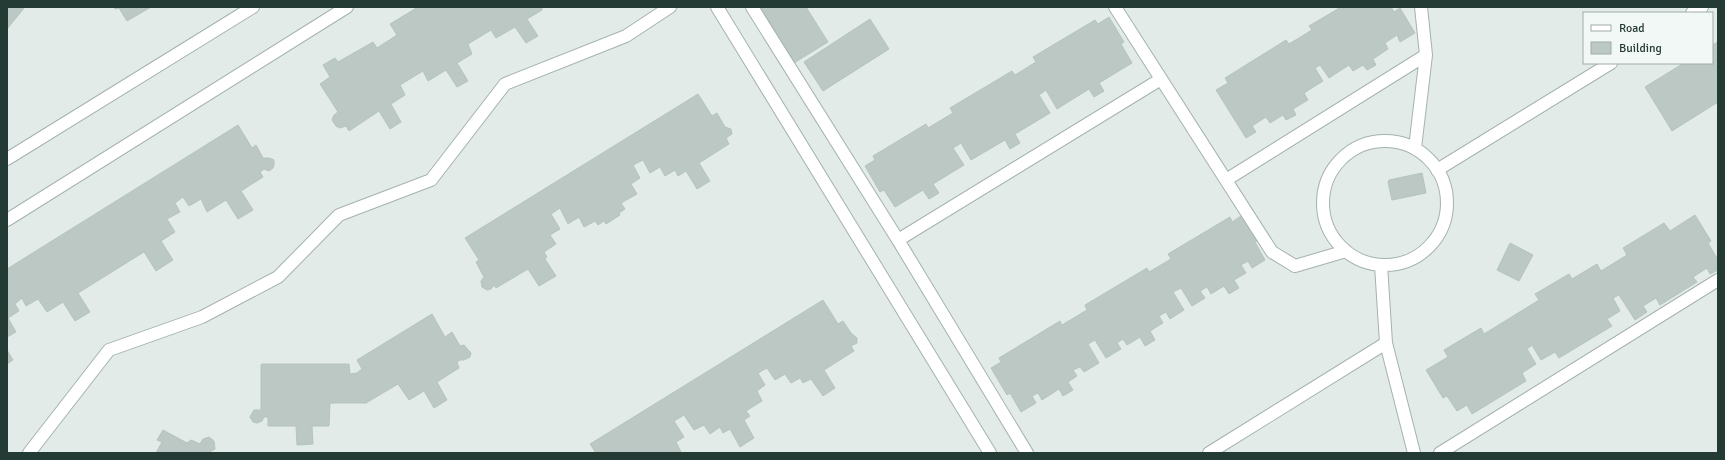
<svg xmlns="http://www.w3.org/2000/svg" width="1725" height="460" viewBox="0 0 1725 460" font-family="Signika,sans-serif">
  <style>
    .building { fill: #bbc8c3; stroke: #b5c4be }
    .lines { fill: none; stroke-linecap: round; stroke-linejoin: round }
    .minor-casing { stroke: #a5b2ae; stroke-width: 14 }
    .minor { stroke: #fff; stroke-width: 12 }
  </style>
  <rect width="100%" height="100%" fill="#e2ebe7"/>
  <path class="building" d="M7,7H25L7,29Z
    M114,7H151L127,21L119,8L115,9Z
    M418,7H542V10L527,19L538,36L526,43L515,27L496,38L491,30L468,44L472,54L457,63L468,81L457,87L446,70L428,81L423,71L400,85L405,95L391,104L401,122L390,129L379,111L349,131L346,126L340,128L336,126L332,120L334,115L338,112L320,84L330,77L323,65L335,58L338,62L373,42L377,48L397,35L390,24Z
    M759,7H806L828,42L794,63Z
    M1341,7H1391L1394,12L1400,8L1415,33L1400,42L1397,35L1385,43L1388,49L1373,59L1376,65L1367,70L1363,65L1353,71L1349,65L1329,78L1320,65L1315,68L1323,81L1304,93L1308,100L1293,109L1296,115L1286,120L1283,115L1270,123L1266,117L1252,126L1256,132L1246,138L1216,90L1228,83L1225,78L1286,40L1289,44L1312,30L1309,26Z
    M1109,17L1124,42L1121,44L1132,63L1099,83L1104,91L1094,97L1089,89L1057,109L1046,90L1039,95L1050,113L1015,134L1020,143L1010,149L1005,140L971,160L961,143L953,148L964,165L933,184L939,193L929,199L923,190L895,207L884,190L880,192L865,166L875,160L873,156L926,124L928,128L953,113L950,108L1012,71L1015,75L1036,62L1033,57L1095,20L1098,24Z
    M870,19L889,49L823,91L804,62Z
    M1718,42V102L1672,131L1645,87L1684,63H1712V45Z
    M698,94L712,116L717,113L725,127L731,129L732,134L726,138L729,144L699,163L710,181L697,189L686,171L678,176L675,170L665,176L660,167L650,173L643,160L633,165L640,178L631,184L637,194L621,203L625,209L619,213L620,215L606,224L604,221L598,225L595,221L584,227L579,217L568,224L560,208L551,214L560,229L550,235L556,244L544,252L547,257L545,259L556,276L539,286L528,269L496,288L494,285L491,289L487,290L482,287L481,281L484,277L476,262L479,260L465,238Z
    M238,125L252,148L256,145L263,158H269L274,160V165L273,168L269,171L264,169L260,172L263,177L241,191L253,210L238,219L226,200L207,212L201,199L189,206L183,197L175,203L180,212L167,219L175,232L161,241L173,260L156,271L144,252L78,293L90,312L75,321L63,302L47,312L38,299L26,306L22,298L15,304L19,311L8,318L16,332L7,337V269Z
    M1422,173L1426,193L1392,200L1388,182L1389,180Z
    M1244,214L1259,240L1255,242L1265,260L1252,268L1248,261L1241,265L1246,273L1234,280L1239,288L1229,294L1224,286L1211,294L1207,287L1200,291L1205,298L1192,306L1181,288L1173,292L1184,310L1170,319L1166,312L1159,316L1163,323L1150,331L1155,340L1145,346L1140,337L1127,345L1123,339L1117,343L1121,349L1106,358L1095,340L1088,344L1099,363L1084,372L1080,367L1073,370L1077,376L1068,382L1073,390L1063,396L1059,389L1042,400L1038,393L1032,396L1036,403L1021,412L1010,393L1007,395L991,368L1001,362L999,358L1060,321L1062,325L1087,310L1085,305L1147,268L1149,272L1171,259L1168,254L1230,217L1232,222Z
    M1695,215L1711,241L1708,243L1718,260V270L1710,274L1707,268L1693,277L1697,282L1660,305L1656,298L1643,306L1647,312L1635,320L1619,295L1613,298L1620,311L1607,319L1612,326L1559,358L1555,352L1541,360L1532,345L1527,349L1536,364L1522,373L1526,381L1472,414L1467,405L1457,411L1447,396L1443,398L1426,370L1448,357L1444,350L1481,328L1484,334L1539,300L1535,294L1569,274L1572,279L1597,264L1601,271L1627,255L1623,248L1664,223L1670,231Z
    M1510,243L1533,255L1519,281L1497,270Z
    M823,300L838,324L843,321L851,333L857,338V343L851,346L854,351L824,370L835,388L823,396L811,379L803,383L800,378L791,383L785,374L775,380L767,368L758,373L765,385L757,391L762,401L746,411L750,416L744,420L754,438L740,447L730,429L723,433L720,427L710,434L704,425L694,430L684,415L674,421L684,437L676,442L681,452L679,453H596L590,444Z
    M432,314L445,337L452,332L460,346L464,345L471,353L470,357L464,360H460L457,362L459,368L437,382L447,400L434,408L424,391L409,400L398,384L366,403H330L329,426H312L313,444L297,445L296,426H268V417H264L262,421L257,423L253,422L250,417L254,410H261V365L262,364H349L350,374L357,373L362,369L357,360Z
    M7,350L13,360L7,364Z
    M163,430L187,443L191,440L200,444L203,439L209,437L214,441L215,449L208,453H156L162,442L157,440Z"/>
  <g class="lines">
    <defs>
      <path id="minor" d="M717,7L990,453
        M752,7L898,240
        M1115,7L1272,252L1295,266L1346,251
        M1692,13L1702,7
        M1323 203a62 62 0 1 1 124 0a62 62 0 1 1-124 0Z
        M1415,148L1426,55L1421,7
        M7,159L253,7
        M1437,170L1611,63
        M1226,180L1426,55
        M7,220L347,7
        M1381,265L1386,343L1414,453
        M29,453L109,350L202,317L278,277L339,215L431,180L505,84L626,36L670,7
        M1027,453L898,240L1161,79
        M1209,453L1386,343
        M1440,453L1718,280"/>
    </defs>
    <use href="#minor" class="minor-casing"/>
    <use href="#minor" class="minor"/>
  </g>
  <rect width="1725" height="460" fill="none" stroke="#243a34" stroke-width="16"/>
  <rect x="1583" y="12" width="130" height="52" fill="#f2f8f5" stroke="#a0aca8"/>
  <rect x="1591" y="25" width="20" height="6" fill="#ffffff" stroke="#a0aca8"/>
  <text x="1619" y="32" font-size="12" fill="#243a34">Road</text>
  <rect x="1591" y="42" width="20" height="12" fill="#bbc8c3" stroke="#a0aca8"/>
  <text x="1619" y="52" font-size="12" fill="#243a34">Building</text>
</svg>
